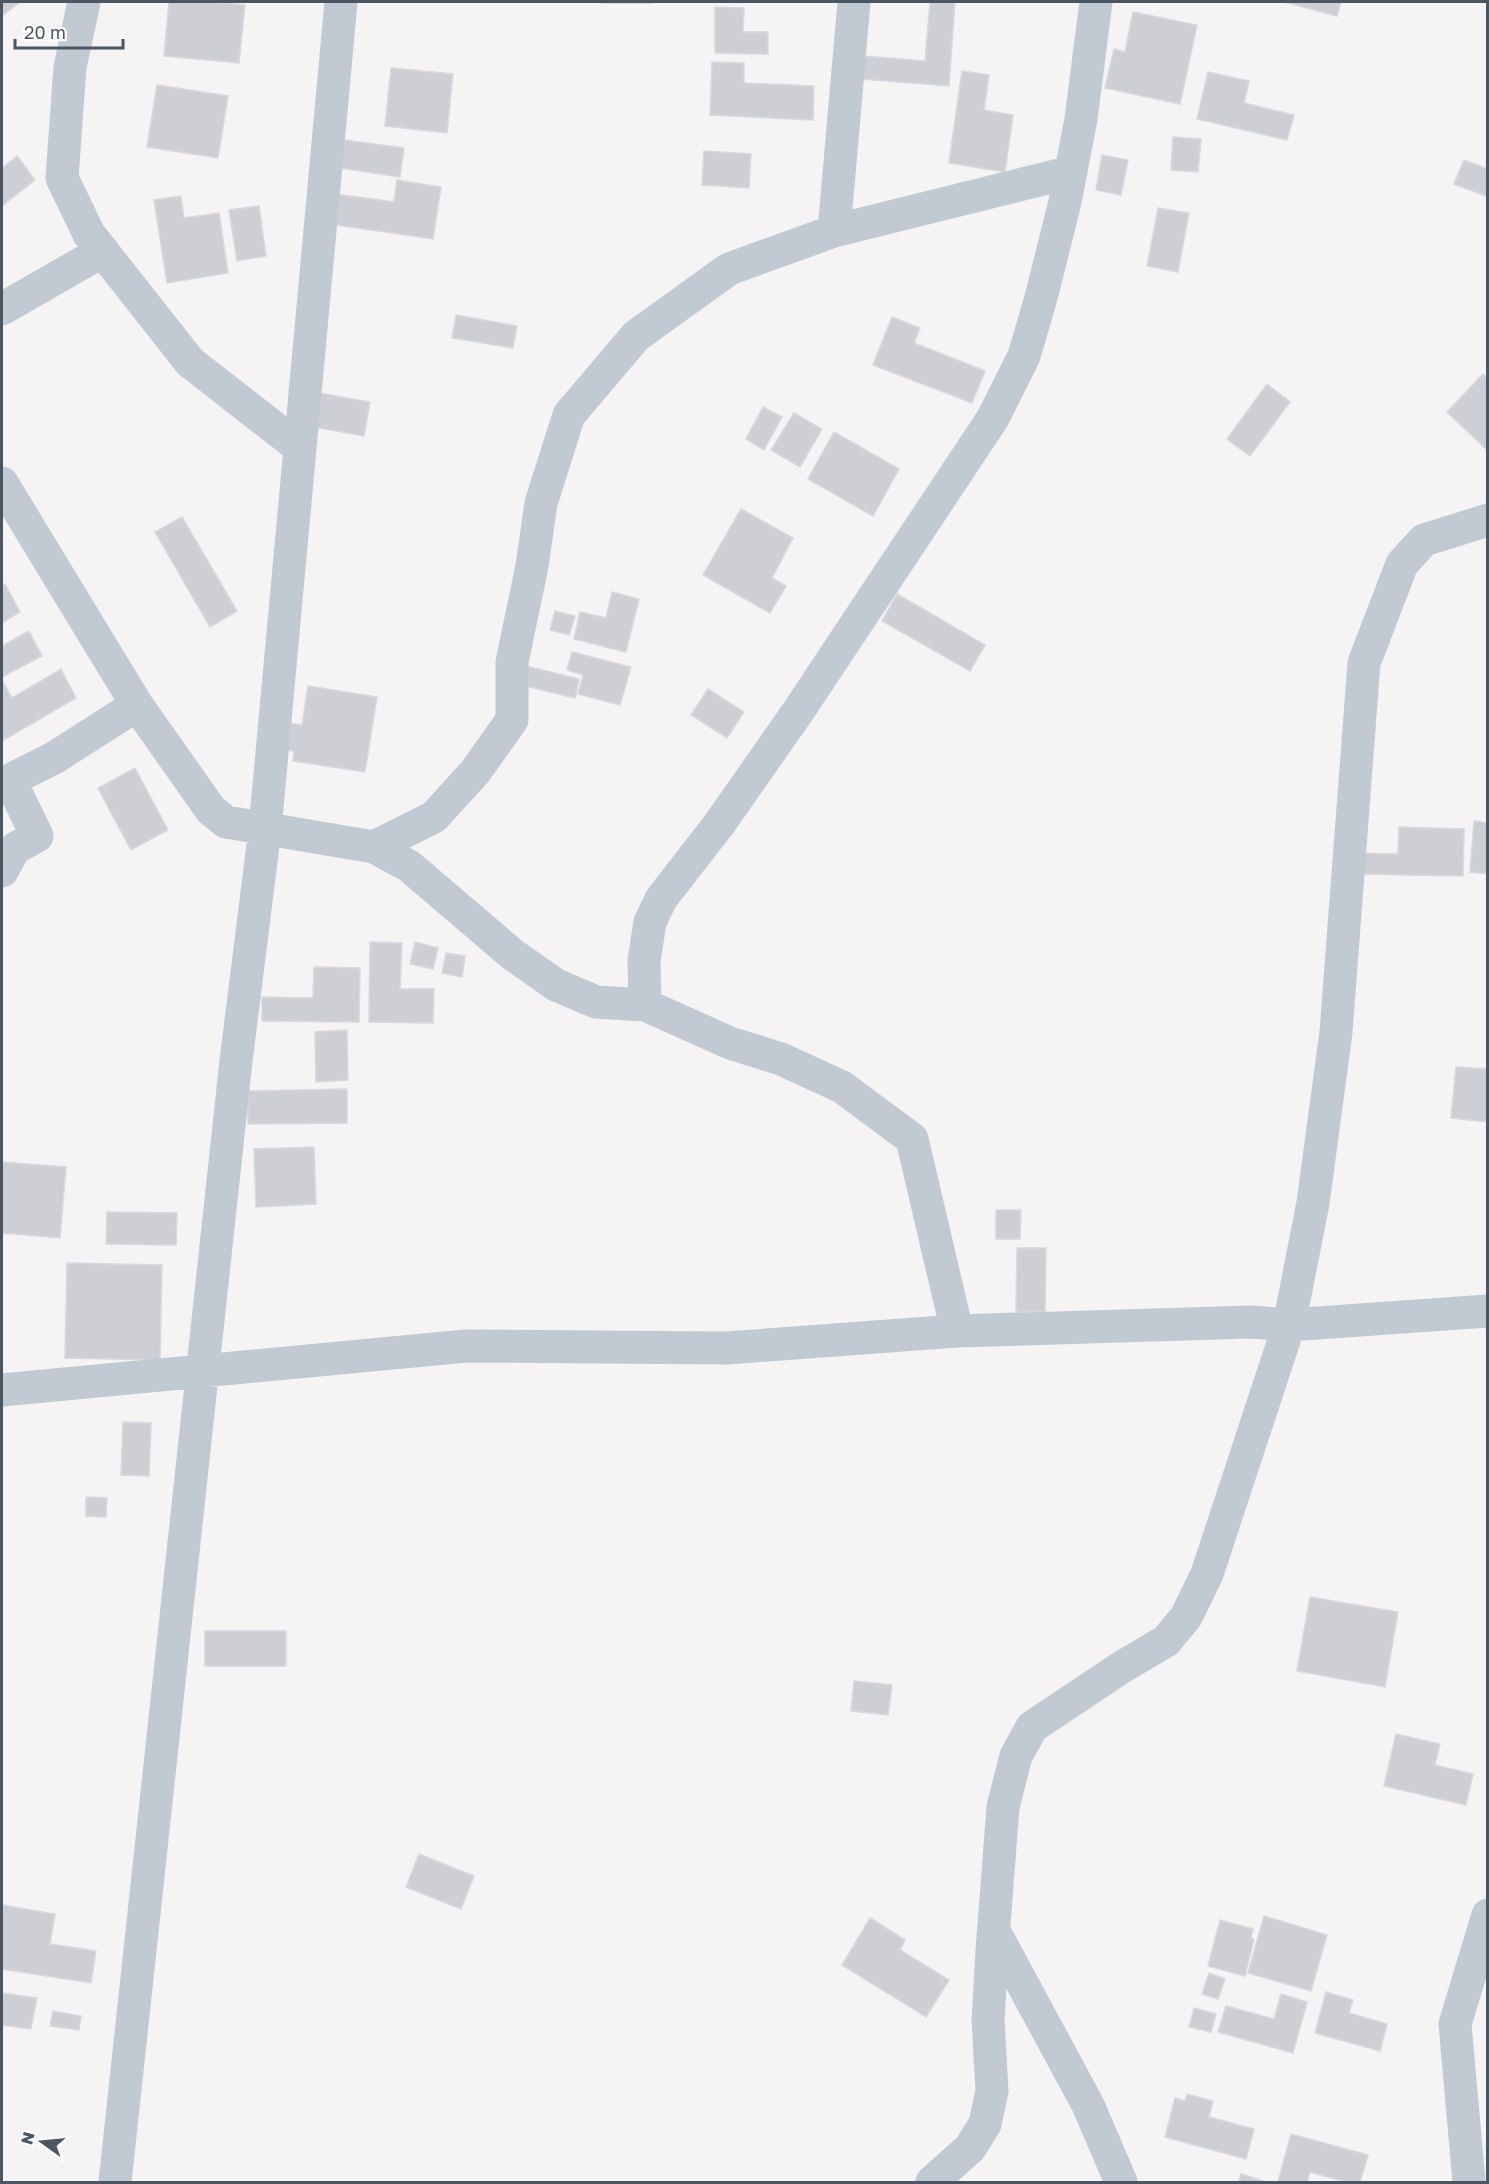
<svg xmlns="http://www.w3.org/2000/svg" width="1489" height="2184" viewBox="0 0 1489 2184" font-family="'Golos Text',sans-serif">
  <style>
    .building { fill: #cdcfd5; stroke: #d7d9de; stroke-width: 1.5 }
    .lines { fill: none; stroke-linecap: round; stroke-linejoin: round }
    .minor { stroke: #c1cad2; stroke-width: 33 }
  </style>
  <rect width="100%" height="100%" fill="#f5f3f3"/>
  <path class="building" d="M2,2H20L2,16Z
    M169,2H209L245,5L239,63L164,56Z
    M602,2H652V3H602Z
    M930,2H955L949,86L850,78L852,55L925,61Z
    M1284,2H1341L1337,16Z
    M715,7L744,8L743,32H768V54L715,53Z
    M1133,12L1197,25L1180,104L1105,88L1114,49L1125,52Z
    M712,62L744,63V83L814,86L813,120L710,115Z
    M391,68L453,74L447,133L385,126Z
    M962,71L989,75L984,110L1013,115L1005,172L949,163Z
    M1208,72L1249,81L1244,103L1294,115L1287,140L1197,119Z
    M157,85L228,96L218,158L147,147Z
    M1173,137L1201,139L1198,172L1171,170Z
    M337,139L404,148L400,177L333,167Z
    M704,151L751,154L749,188L702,185Z
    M1102,155L1128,160L1121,195L1096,190Z
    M17,156L35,180L2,206V168Z
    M1464,160L1488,169V197L1454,184Z
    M397,180L441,187L433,239L323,223L328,193L394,202Z
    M181,196L184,218L219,213L228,273L167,283L154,200Z
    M259,206L266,256L237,261L229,210Z
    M1158,208L1189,213L1178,272L1147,266Z
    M456,315L517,326L513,348L452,338Z
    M892,317L920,328L914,343L985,371L972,403L873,365Z
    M1483,374L1488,379V451L1447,412Z
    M1267,384L1290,402L1250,456L1227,439Z
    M314,392L370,402L364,436L308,426Z
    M763,407L782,417L764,450L746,439Z
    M794,413L822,429L800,467L771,450Z
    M834,432L899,469L873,516L808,479Z
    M741,509L793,538L772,578L786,586L770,613L703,575Z
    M182,517L237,611L210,627L155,532Z
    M5,584L20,612L2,623V586Z
    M612,592L639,599L626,652L574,639L580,612L606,618Z
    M897,594L985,645L970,671L882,621Z
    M555,611L575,616L569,635L550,630Z
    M29,631L42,656L2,677V646Z
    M572,652L631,667L620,705L578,694L583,675L567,670Z
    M522,665L579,679L575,698L517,684Z
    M61,669L76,698L2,741V680L12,698Z
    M308,686L377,697L365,772L293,761L294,751L276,748L280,722L302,725Z
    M708,689L744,712L727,738L691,715Z
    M135,768L168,830L131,850L98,788Z
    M1474,821L1488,823V874L1470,872Z
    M1399,827L1464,829L1463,876L1356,874V853L1398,854Z
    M370,942L402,943L400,989H434L433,1023L369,1022Z
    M415,942L438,948L433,969L410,964Z
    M446,953L465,956L462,977L442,973Z
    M314,967L360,968L359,1022L262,1021V997L313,998Z
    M347,1030L348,1080L316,1082L315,1032Z
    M1456,1067L1488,1069V1122L1451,1118Z
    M347,1089V1123L248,1124V1091Z
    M314,1147L316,1204L256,1207L254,1149Z
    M2,1162L66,1167L60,1238L2,1233Z
    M996,1210H1021L1020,1239H996Z
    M107,1212L177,1213L176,1245L106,1244Z
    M1017,1248H1046L1045,1312H1016Z
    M67,1263L162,1265L160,1360L65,1358Z
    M123,1422L151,1423L149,1476L121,1475Z
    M86,1497L107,1498L106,1517L86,1516Z
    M1310,1597L1398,1612L1385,1687L1297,1671Z
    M205,1631H286V1666H205Z
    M854,1681L892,1685L888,1715L851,1711Z
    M1396,1734L1440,1744L1435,1765L1473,1774L1466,1805L1384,1786Z
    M419,1854L474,1876L461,1909L406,1887Z
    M2,1905L55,1914L50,1944L96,1951L91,1983L2,1969Z
    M1264,1916L1327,1935L1311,1991L1248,1973Z
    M870,1918L905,1940L900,1950L949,1980L926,2017L842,1965Z
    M1220,1920L1253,1929L1251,1938L1254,1939L1245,1976L1208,1966Z
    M1209,1973L1225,1979L1218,1999L1202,1994Z
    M1326,1992L1353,2000L1349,2013L1387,2024L1380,2051L1315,2033Z
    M2,1993L37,1998L31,2029L2,2025Z
    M1281,1994L1307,2002L1293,2053L1218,2032L1226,2006L1274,2019Z
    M1194,2008L1216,2014L1211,2032L1189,2027Z
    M53,2011L81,2016L79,2030L50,2026Z
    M1187,2094L1213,2101L1209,2117L1254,2129L1246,2159L1165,2137L1175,2098L1185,2101Z
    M1291,2134L1368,2155L1360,2182H1346L1310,2172L1307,2182H1278Z
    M1241,2174L1264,2181L1263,2182H1239Z"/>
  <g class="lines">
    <path class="minor" d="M84,2L70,67L62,178L89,234L190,362L299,447
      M834,231L854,2
      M2,309L103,251
      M2,483L137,705L211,810L226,822L374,847L409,866L512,954L556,985L596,1002L645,1005L730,1043L781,1059L842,1087L912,1139L957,1331
      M374,847L434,817L475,772L512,720V662L532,566L541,503L569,415L636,336L729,269L834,231L1071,172
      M2,871L14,849L37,836L10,780L54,758L137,705
      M645,1005L644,961L650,922L661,899L720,823L799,710L993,418L1024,356L1042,294L1065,202L1081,119L1096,2
      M2,1390L466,1346L727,1348L957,1331L1251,1322L1289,1325L1488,1311
      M994,1931L1088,2105L1121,2182
      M115,2182L236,1061L265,829L341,2
      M932,2182L970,2148L985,2124L992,2091L988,2020L992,1951L1003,1807L1016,1756L1032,1727L1122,1667L1166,1641L1186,1617L1207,1574L1289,1325L1313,1203L1336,1032L1364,663L1402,564L1424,540L1488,520
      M1469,2182L1455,2024L1488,1915"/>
  </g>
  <rect width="1489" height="2184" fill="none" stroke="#4a5661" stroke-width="6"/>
  <g transform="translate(42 2142) rotate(285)" stroke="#ffffff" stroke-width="4.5" paint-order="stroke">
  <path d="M0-4.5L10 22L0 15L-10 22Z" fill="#4a5661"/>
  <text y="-9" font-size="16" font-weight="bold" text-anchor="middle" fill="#4a5661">N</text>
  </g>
  <path d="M15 39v9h108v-9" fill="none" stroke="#4a5661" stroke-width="3"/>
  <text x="24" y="39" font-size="18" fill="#4a5661" stroke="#ffffff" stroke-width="4.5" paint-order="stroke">20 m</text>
</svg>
